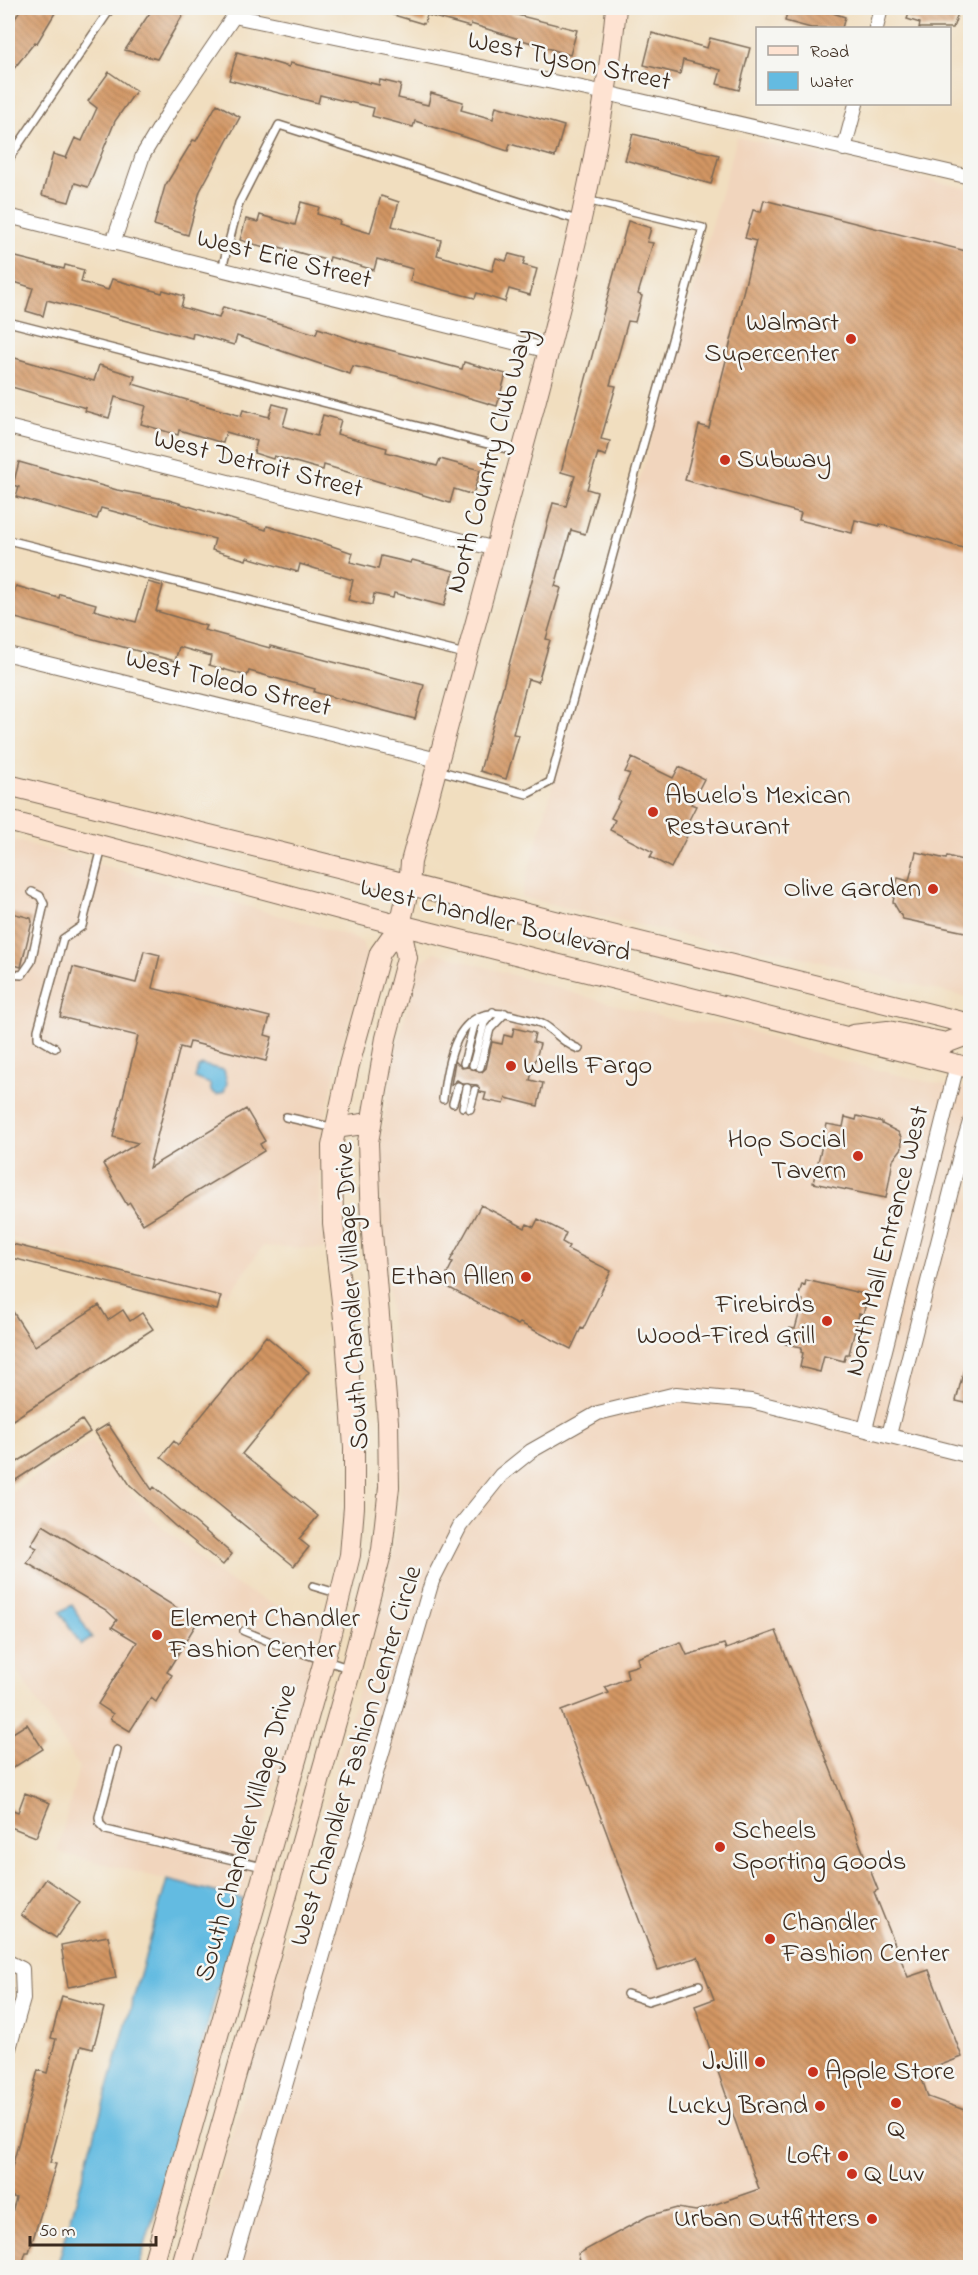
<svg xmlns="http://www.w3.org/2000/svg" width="978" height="2275" viewBox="0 0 978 2275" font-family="'Indie Flower',sans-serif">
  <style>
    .built { fill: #f1d5bd }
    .water { fill: #64bbe1; stroke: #507280; stroke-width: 1.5 }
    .building { fill: url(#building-back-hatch) }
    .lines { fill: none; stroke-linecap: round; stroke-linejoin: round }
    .lane-casing { stroke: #7b6956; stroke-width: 10 }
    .street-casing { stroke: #7b6956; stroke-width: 16 }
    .secondary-casing { stroke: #7b6956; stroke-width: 22 }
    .lane { stroke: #fff; stroke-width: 7 }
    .street { stroke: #fff; stroke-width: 14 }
    .secondary { stroke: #fee3d2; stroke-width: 20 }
    .poi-dot { fill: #c8321e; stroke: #f6f6f2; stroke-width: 2 }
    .labels { text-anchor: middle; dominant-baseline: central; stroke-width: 5; stroke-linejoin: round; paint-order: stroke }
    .street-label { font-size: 27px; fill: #3b2a1e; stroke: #f6f6f2 }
    .poi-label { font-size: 27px; fill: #3b2a1e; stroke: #f6f6f2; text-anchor: end }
  </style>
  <defs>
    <pattern id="building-back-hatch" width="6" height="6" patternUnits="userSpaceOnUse" patternTransform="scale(1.5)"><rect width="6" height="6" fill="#d39663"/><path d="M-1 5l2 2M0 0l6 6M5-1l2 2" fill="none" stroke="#ac7b51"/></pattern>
  </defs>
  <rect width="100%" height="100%" fill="#f6f6f2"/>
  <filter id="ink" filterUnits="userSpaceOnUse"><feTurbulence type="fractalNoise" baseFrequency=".0167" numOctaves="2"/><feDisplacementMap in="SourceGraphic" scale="12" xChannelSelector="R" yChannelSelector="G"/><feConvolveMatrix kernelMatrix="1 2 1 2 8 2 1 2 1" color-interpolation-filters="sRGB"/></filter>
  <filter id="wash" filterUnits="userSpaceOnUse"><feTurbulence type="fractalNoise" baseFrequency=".008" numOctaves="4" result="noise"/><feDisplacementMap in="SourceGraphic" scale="24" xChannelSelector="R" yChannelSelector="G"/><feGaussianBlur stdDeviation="1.35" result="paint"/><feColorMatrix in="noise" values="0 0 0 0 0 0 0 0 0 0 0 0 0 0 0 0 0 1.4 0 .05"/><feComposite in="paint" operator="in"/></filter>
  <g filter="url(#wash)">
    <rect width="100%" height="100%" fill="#f1debf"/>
    <path class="built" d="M737,137L970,189V998L777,951L721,944L521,897Z
      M8,838L347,935L362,942L367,959L340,1051L320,1142V1203L325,1249L263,1246L228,1295L8,1238Z
      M435,952L597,1000L678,1021L731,1025L840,1061L924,1081L970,1089V2267L194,2268L381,1610L393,1553L399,1510L401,1437L379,1190L380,1143L394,1056L420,962Z
      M92,1440L122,1483L156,1522L224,1578L270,1603L324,1623L243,1899L57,1852L79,1767L8,1657V1494Z"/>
    <path class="water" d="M202,1065L224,1070L227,1083L224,1092L217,1095L211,1091L210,1084L195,1078L198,1067Z
      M72,1605L92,1638L81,1645L60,1612Z
      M167,1880L243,1899L139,2267H57Z"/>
    <g id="blocks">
      <path class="building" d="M21,8H58L37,43L35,42L8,76V31Z
        M153,8H187L157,59L125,50Z
        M380,8H489L577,30L570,55L471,24L470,27L427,15L424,24L380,11Z
        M788,8H834L833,13L845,17L842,28H811L785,21Z
        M911,8H950L959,10L953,28H919L920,23L907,19Z
        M652,33L707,48L710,38L750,48L739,90L717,84L721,70L683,60L680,74L644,65Z
        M237,52L289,67L290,63L379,85L380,80L401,85L398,98L428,105L431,93L463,102L461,110L493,119L496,106L564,126L555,157L510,144L508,151L415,121L413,127L372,116L374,108L320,95L318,103L229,80Z
        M109,72L136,91L115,121L88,187L75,183L69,202L42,195L53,154L66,158L75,138L82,141L97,108L88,101Z
        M217,104L240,117L200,191L188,235L154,225L165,186L193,140L196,141Z
        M633,134L719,155L711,184L625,160Z
        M381,196L399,202L392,226L441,240L437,255L492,271L496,258L506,261L509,254L525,258L523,265L537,269L530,295L509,289L505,302L477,293L475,298L410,281L413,269L377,259L374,270L330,257L329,261L279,247L278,251L240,240L246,219L258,222L260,215L295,225L301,202L319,207L317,214L340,221L339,224L370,233Z
        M764,200L970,252V550L880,524V526L855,520L852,533L799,520L801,513L685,480L699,425L709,428L756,241L745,238L753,210L761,212Z
        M628,221L651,228L647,242L653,243L638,294L642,296L635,322L628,321L610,385L616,386L601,439L610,441L606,456L598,453L587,489L597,492L585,534L571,530L555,586L561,588L546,639L550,640L538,682L528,679L513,734L519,735L506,779L480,771L553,503L566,506L575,476L561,472Z
        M8,255L64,269L65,265L84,270L81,282L108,290L112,279L162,293L163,290L184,296L181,307L219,318L223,307L316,334L318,328L359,342L462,369L464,362L506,374L497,406L396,376L353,366L350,374L237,336L234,345L193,333L192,338L47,300L43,316L26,311L33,288L8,280Z
        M8,356L94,381L99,365L135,376L133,384L241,416L243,410L269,417L273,404L288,408L283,426L317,436L323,415L341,420L337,434L387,448L386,452L437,466L440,459L480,470L473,495L454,489L450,503L324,465L323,470L274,456L273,459L254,453L257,441L226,432L223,443L179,430L178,435L141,424L146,406L115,397L109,418L85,411L86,408L8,386Z
        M19,462L117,490L169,500L266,530L267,526L308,538L353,553L350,562L378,569L381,556L411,563L412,560L454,571L444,606L394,593L393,598L374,594L372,605L348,600L353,580L300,564L298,572L247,557L246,560L212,550L215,539L101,508L97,519L16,497L19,487L13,485Z
        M148,582L163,586L156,611L206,626L204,630L270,648V646L424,685L415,719L314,692L315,689L249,671L247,676L209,665L211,656L179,647L175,661L8,616V594L13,595L16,586L59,598L60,594L96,604L94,610L136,622Z
        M632,758L673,778L679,767L704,779L691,804L696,806L682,834L687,836L671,868L650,857L653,852L610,830L615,820L611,818L620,801L618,799L630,774L625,772Z
        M916,852L946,859L947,856L970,862V933L903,919L893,902L898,878L909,881Z
        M8,912L31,918L32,922L21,967L8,963Z
        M144,951L160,955L152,988L270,1017L265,1035L272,1037L266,1061L190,1042L188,1049L180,1047L149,1168L246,1109L265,1141L260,1144L264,1151L143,1224L130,1203L127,1205L103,1164L138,1143L113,1137L138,1036L60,1017L73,967L136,983Z
        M514,1028L535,1033L533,1042L540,1044L530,1080L543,1083L538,1106L506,1098L504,1104L484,1100L486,1093L480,1092L477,1085L463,1084L457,1080L451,1085L455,1061L462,1068L468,1067L482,1072L486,1068L492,1042L502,1044L504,1035L512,1037Z
        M857,1116L882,1122V1124L898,1132L901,1137L902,1148L893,1160L886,1198L813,1183L827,1124L843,1127L845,1117L856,1120Z
        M481,1205L525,1228L527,1224L534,1227L538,1219L566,1233L562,1242L569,1246L567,1249L611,1271L583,1329L581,1328L571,1349L520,1323L518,1325L442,1284L453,1262L450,1261Z
        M8,1243L221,1296L217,1310L8,1257Z
        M806,1280L868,1295L863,1315L859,1314L849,1354H846L844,1361L824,1356L820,1372L800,1367L803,1353L801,1352L802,1347L785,1344L790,1328L795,1329L803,1300L798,1299L802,1284L805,1285Z
        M8,1304L35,1346L99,1305L108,1320L123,1310L130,1321L142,1313L153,1329L8,1423Z
        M266,1336L309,1372L242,1454L318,1516L299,1539L309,1547L294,1566L161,1457L174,1441L178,1445Z
        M966,1361L970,1362V1404L956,1401Z
        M82,1420L90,1432L8,1485V1468Z
        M108,1424L152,1490L154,1487L232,1554L223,1565L175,1526L130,1485L95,1432Z
        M43,1525L198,1621L167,1672L172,1675L156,1702L151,1698L130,1731L110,1719L113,1714L98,1704L137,1642L112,1627L117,1620L106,1610L27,1563L37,1548L31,1545Z
        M776,1631L878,1890L874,1892L908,1977L929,1970L962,2057L920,2073L928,2097L970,2112V2268H582L578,2254L648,2216L677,2208L696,2211L759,2189L695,2006L714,1999L698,1957L658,1970L561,1711L609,1693L605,1687L628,1678L626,1669L639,1665L637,1658L681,1642L687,1655L724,1644L726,1649Z
        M27,1724L43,1749L8,1771V1736Z
        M25,1793L50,1803L36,1837L8,1826V1808L18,1812Z
        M46,1879L80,1902L56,1938L21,1915Z
        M108,1936L116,1978L68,1987L61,1945Z
        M62,1996L104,2008L93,2049L81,2046L50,2163L56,2164L29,2252H26L21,2268H8V2226L16,2198L8,2195V2182L38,2070L47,2073L56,2039L51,2038Z"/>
    </g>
  </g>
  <g filter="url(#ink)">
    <use href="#blocks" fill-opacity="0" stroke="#7b6956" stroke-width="1.5"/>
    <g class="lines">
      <defs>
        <path id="lane" d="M8,166L10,157L111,8
          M222,269L239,203L279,125L580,221
          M8,322L519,452
          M8,540L465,654
          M437,770L527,794L550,782L703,228L586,200
          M8,974L22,975L31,962L44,904L40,896L32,892
          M55,1048L38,1038V1030L63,939L82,926L102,848
          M464,1063L474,1025L481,1017
          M473,1065L484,1023L493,1012
          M480,1067L490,1029L505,1013
          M443,1099C448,1053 459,999 518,1017C526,1019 537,1021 544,1025C557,1033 564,1044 579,1049
          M453,1103L458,1086
          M463,1107L467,1088
          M470,1109L475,1090
          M286,1117L335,1128
          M313,1586L340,1594
          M244,1631L278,1645L348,1668
          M117,1750L99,1817L100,1824L106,1830L263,1867
          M627,1994L648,2001L699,1985"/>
        <path id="street" d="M876,28L881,8
          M844,149L856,104
          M8,216L549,351
          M113,243L143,155L172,107L234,16L606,93L970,177
          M8,427L496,549
          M8,654L438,760
          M865,1429L957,1065
          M889,1435L962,1148L970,1122
          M8,1962L22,1969L23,1999L8,2052
          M232,2268L432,1581L460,1526L501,1475L531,1451L598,1413L676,1394L751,1401L970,1456"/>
        <path id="secondary" d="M8,785L970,1024
          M8,821L400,925L970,1068
          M853,1035L888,1031L946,1043L970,1034
          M335,1128L370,1123
          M152,2268L324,1661L350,1555L354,1507V1447L346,1336L333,1223L332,1146L349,1065L380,953L400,925L409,886L411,862C451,712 493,562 533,411C568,278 603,145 616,8
          M181,2268L351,1669L382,1550L389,1487L388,1422L371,1221L368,1142L386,1038L407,958L400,925"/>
      </defs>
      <use href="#lane" class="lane-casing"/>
      <use href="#street" class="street-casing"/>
      <use href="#secondary" class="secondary-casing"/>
      <use href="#lane" class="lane"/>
      <use href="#street" class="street"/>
      <use href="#secondary" class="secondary"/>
    </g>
  </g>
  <g class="poi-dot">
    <circle cx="851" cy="339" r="6"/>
    <circle cx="725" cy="460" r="6"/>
    <circle cx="653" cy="812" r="6"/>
    <circle cx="933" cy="889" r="6"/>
    <circle cx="511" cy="1066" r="6"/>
    <circle cx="858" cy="1156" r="6"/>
    <circle cx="526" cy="1277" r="6"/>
    <circle cx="827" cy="1321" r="6"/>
    <circle cx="157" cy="1635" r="6"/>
    <circle cx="720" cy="1847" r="6"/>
    <circle cx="770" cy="1939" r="6"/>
    <circle cx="760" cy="2062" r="6"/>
    <circle cx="813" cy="2072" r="6"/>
    <circle cx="896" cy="2103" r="6"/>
    <circle cx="820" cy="2106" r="6"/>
    <circle cx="843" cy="2156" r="6"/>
    <circle cx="852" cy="2174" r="6"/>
    <circle cx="872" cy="2219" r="6"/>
  </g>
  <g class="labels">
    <g class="street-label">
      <text transform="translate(569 62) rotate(12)">West Tyson Street</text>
      <text transform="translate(284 260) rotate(14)">West Erie Street</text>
      <text transform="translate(491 461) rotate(-75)">North Country Club Way</text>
      <text transform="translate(258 465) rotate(14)">West Detroit Street</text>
      <text transform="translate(228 684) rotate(14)">West Toledo Street</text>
      <text transform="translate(495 921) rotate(14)">West Chandler Boulevard</text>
      <text transform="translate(888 1241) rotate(-76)">North Mall Entrance West</text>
      <text transform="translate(353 1296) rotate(-93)">South Chandler Village Drive</text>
      <text transform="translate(357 1756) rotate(-73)">West Chandler Fashion Center Circle</text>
      <text transform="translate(247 1833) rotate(-74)">South Chandler Village Drive</text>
    </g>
    <g class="poi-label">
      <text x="839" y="323">Walmart<tspan x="839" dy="31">Supercenter</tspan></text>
      <text x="737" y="460" text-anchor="start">Subway</text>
      <text x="665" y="796" text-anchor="start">Abuelo's Mexican<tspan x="665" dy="31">Restaurant</tspan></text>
      <text x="921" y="889">Olive Garden</text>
      <text x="523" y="1066" text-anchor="start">Wells Fargo</text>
      <text x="846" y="1140">Hop Social<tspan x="846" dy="31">Tavern</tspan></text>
      <text x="514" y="1277">Ethan Allen</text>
      <text x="815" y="1305">Firebirds<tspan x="815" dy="31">Wood-Fired Grill</tspan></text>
      <text x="169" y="1619" text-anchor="start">Element Chandler<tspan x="169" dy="31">Fashion Center</tspan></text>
      <text x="732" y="1831" text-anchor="start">Scheels<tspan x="732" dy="31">Sporting Goods</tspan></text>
      <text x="782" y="1923" text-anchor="start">Chandler<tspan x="782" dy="31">Fashion Center</tspan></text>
      <text x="748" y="2062">J.Jill</text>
      <text x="825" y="2072" text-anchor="start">Apple Store</text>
      <text x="808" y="2106">Lucky Brand</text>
      <text x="896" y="2129" text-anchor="middle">Q</text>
      <text x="831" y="2156">Loft</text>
      <text x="864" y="2174" text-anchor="start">Q Luv</text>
      <text x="860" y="2219">Urban Outfitters</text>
    </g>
  </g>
  <rect width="978" height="2275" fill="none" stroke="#f6f6f2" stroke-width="30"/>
  <rect x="756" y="27" width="195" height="78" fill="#f6f6f2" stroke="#aba49d" stroke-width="1.5"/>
  <rect x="768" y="46" width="30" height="9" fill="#fee3d2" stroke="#aba49d" stroke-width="1.5"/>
  <text x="810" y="57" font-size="18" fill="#3b2a1e">Road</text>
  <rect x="768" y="72" width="30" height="18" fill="#64bbe1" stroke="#aba49d" stroke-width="1.5"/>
  <text x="810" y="87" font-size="18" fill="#3b2a1e">Water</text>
  <path d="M30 2236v9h126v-9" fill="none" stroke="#3b2a1e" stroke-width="3"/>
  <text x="39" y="2236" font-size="18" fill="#3b2a1e" stroke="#f6f6f2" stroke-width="4.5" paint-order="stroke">50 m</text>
</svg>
